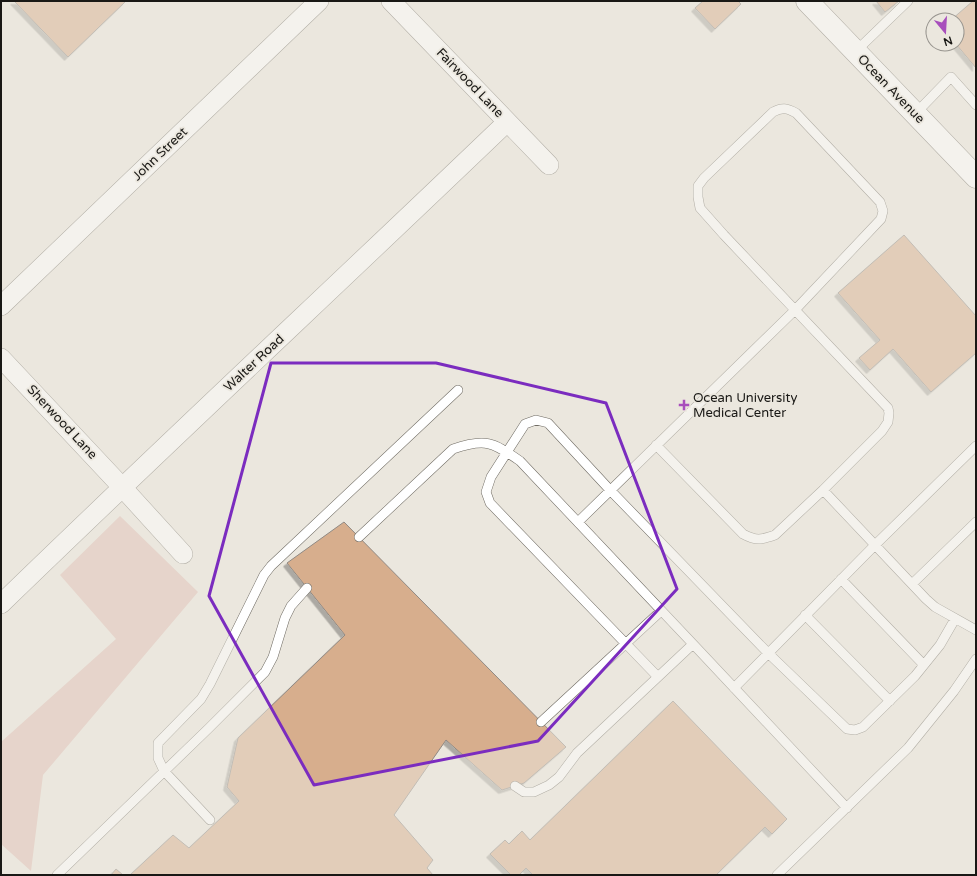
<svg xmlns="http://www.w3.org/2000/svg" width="977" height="876" viewBox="0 0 977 876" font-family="'Varela Round',sans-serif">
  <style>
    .green { fill: #dfbdb4 }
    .building { fill: #d7ae8d; stroke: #918a84; filter: url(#shadow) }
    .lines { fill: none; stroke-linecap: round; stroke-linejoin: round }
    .lane-casing { stroke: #6f6b63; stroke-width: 10 }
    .street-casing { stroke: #6f6b63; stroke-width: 20 }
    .primary-casing { stroke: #6f6b63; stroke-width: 23 }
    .lane { stroke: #fff; stroke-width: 9 }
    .street { stroke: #fff; stroke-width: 19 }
    .primary { stroke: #fff; stroke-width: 22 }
    .marked { fill: none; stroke: #7b2cbf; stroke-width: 3; stroke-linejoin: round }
    .poi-dot { fill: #a84fbc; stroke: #ebe7de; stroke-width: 1.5 }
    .labels { text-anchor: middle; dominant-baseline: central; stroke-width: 3.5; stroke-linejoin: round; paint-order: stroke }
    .street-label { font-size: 13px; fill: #191815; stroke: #ebe7de }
    .poi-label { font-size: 13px; fill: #191815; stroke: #ebe7de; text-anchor: start }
  </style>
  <defs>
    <filter id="shadow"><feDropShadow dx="-3.5" dy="3.5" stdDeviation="0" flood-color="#0004"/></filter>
  </defs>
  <rect width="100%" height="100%" fill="#ebe7de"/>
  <path class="green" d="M120,516L198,592L43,775L31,871L1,844V742L116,639L60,575Z"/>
  <path class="building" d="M14,1H126L68,57Z
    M703,1H738L741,4L715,29L695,8Z
    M876,1H899L885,12Z
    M973,1H976V68L956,44H957V20H951Z
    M904,235L976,316V353L931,392L893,349L870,370L859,358L880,340L838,293Z
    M344,522L566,747L524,783L502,790L446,740L394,815L433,860L427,868L433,875H130L173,835L189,848L239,801L227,787L238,738L345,635L287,563Z
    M673,701L787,819L772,834L765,827L716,875H533L526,868L519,875H511L490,854L505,840L509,844L522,831L530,840Z
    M116,869L123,875H111Z"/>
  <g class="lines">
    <defs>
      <path id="lane" d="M855,52L908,1
        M915,114L951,77L976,105
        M823,490L926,599L935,607L976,630
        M578,522L795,310L881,219L883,211L880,202L796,113C787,108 782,107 773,112L704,178L698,186V197L700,208L724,235L888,408L889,413L888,422L882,431L823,490L775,535C761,540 756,541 743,534L656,445
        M359,537L453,449C485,438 493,442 520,461L693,644L847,808
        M841,579L924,665
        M912,584L976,522
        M805,615L890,701
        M658,677L490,503L486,492L491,477L525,424L536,420L548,423L610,490L768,653L847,729L855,730L863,727L915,676L940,645L955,619
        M734,688L875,545L976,446
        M541,722L661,611
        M515,786L524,792H534L549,785L559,777L577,753L693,644
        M210,820L164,771L158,758V743L201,699L210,684L264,575L271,566L458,390
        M57,875L209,728L265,672L273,657L285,618L291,606L307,588
        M777,875L908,748L954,691L976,659"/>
      <path id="street" d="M391,1L549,165
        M1,306L319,1
        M1,358L122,487L183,554
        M1,604C168,442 339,283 507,122"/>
      <path id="primary" d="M807,1L976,177"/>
    </defs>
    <use href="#lane" class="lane-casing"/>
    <use href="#street" class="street-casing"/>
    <use href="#primary" class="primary-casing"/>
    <use href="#lane" class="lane"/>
    <use href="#street" class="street"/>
    <use href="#primary" class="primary"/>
  </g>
  <path d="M0 0H977V876H0ZM271,363H436L606,403L677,589L538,741L314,785L209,596Z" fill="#ebe7de" fill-opacity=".55" fill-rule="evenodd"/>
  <path class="marked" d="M271,363H436L606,403L677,589L538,741L314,785L209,596Z"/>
  <path class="poi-dot" d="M682 399h4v4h4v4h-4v4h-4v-4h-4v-4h4z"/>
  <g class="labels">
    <g class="street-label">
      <text transform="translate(470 83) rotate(46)">Fairwood Lane</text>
      <text transform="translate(891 89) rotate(46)">Ocean Avenue</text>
      <text transform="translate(160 154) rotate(-44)">John Street</text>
      <text transform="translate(254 363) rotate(-43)">Walter Road</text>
      <text transform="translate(62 422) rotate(47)">Sherwood Lane</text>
    </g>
    <g class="poi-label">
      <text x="693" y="398">Ocean University<tspan x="693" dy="15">Medical Center</tspan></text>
    </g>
  </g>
  <rect width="977" height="876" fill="none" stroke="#191815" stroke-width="4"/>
  <g transform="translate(945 32) rotate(162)"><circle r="19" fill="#ebe7de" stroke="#97948e"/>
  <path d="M0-3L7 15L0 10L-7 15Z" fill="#a84fbc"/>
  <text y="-6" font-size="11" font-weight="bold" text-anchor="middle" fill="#191815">N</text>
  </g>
</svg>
